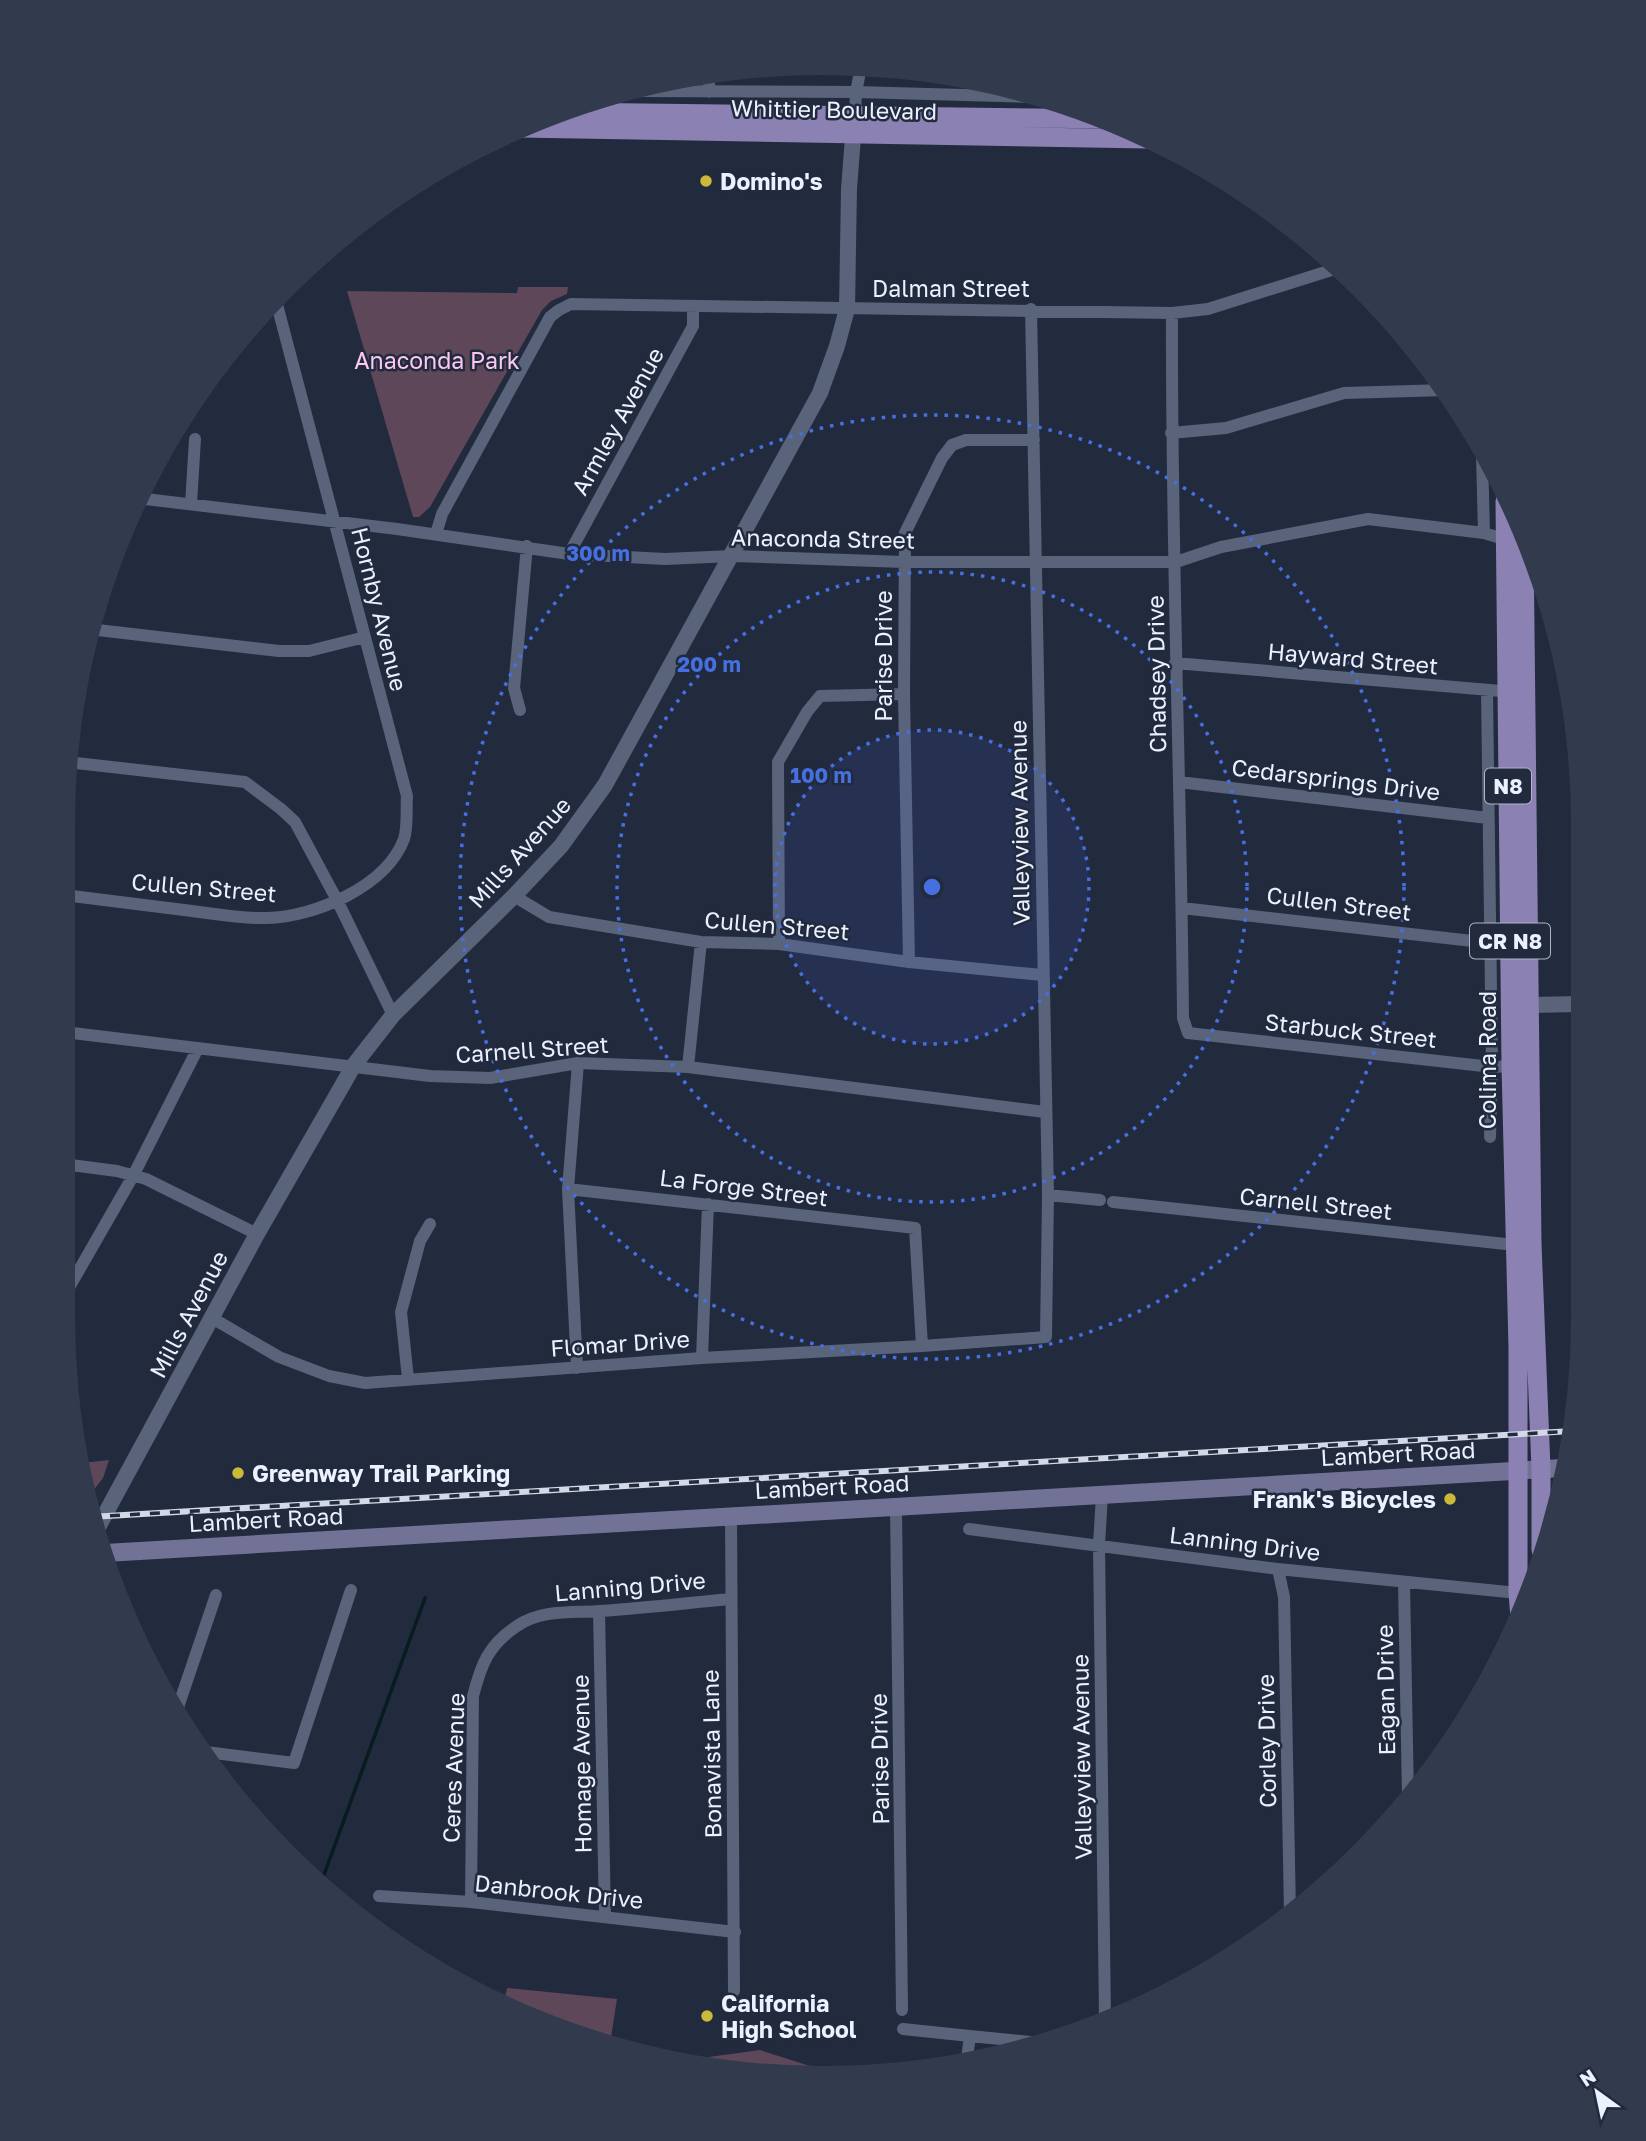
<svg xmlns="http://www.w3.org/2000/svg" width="1646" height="2141" viewBox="0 0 1646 2141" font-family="'Golos Text',sans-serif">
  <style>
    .green { fill: #5d4759 }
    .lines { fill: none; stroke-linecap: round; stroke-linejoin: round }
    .stream { stroke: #071c1d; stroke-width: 3.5 }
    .minor { stroke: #596379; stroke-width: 12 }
    .tertiary { stroke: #596379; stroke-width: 16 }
    .secondary { stroke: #727296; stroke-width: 18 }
    .primary { stroke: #8b81b2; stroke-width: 19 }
    .rail-casing { stroke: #d3d9e7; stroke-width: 6 }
    .rail { stroke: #222a3e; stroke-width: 3.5; stroke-dasharray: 10; stroke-linecap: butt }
    .ring { fill: none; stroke: #466fe0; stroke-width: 3.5; stroke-dasharray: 3.5 7 }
    .poi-dot { fill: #cbba39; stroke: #222a3e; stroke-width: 2.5 }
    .labels { text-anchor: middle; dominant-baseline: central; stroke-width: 5; stroke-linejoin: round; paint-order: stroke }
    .shield { fill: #222a3e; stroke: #afb5c4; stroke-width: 2 }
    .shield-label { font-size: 21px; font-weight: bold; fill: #ebf1fe }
    .street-label { font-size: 23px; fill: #ebf1fe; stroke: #222a3e }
    .poi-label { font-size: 23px; font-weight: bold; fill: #ebf1fe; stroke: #222a3e; text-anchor: start }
    .park-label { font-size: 23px; fill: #fac8f1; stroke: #222a3e }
    .centre { fill: #466fe0; stroke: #222a3e; stroke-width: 3.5 }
    .ring-label { font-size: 21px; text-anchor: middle; font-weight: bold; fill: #466fe0; stroke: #222a3e; stroke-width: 5; stroke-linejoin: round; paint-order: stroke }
  </style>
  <rect width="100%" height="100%" fill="#222a3e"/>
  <path class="green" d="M518,287H568L567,294L551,301L542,310L430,507L419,517H413L347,291L517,293Z
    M109,1460L103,1478L93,1491L86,1492L82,1463Z
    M507,1988L617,1999L610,2044L533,2020L503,2006Z
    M760,2050L813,2067L822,2073L708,2066L709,2057Z"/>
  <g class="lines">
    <path class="stream" d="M321,1883L425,1598"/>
    <path class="minor" d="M632,91L856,92L1034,97
      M709,92V74
      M855,115L856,92L861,67
      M1172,313C1171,548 1181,783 1183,1018L1188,1033L1492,1067L1511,1066
      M1171,433L1226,428L1344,393L1446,390
      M1482,455L1484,533
      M137,498L397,529L569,554L665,559L732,556L904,562H1176L1221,547L1368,519L1484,533L1510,541
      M191,504L195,439
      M436,534L442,514L550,317L559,310L571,304L1172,313L1208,309L1338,268
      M569,554L693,326V306
      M89,629L279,651H309L365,637
      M1175,663L1513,692
      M1487,692L1492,1067L1490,1137
      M520,710L514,688L527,546
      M67,762L245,782L281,809L295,822L337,900L393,1015
      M1179,782L1488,818
      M64,895C107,900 149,906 192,911C216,914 242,919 267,918C314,917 386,887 404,839C408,827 406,809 407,796L276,301
      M514,896L549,917L701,942L779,944L909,962L1042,975
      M1182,908L1490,943
      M779,944L778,762L807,712L820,696L904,694
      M909,962L904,694L905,533L942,458L952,445L966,440H1034
      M64,1032L430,1076L490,1078L578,1063L688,1067L1045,1112
      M688,1067L701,942
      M63,1164L117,1171L146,1179L257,1234
      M568,1189L915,1228L922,1346
      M1048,1195L1100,1200
      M1113,1202L1515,1245
      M63,1298L133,1176L198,1048
      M212,1318L279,1357L329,1376L365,1383L702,1358L922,1346L1046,1337L1048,1195L1031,309
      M702,1358L708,1204
      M577,1368L568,1189L578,1063
      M408,1379L401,1312L420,1241L430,1224
      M1102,1495L1099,1545L1105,2019
      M896,1507L902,2010
      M731,1516L734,1991
      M969,1529L1278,1569L1518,1593
      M1278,1569L1284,1597L1290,1913
      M1404,1582L1408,1798
      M599,1611L605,1916
      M176,1713L216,1595
      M206,1752L294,1763L351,1590
      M379,1896L471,1902L735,1932
      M471,1902L473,1696C481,1665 488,1645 517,1626C541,1609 573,1613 601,1611C644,1608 687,1603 730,1599
      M903,2029L970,2036L967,2058
      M970,2036L1040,2043"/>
    <path class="tertiary" d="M1531,1005L1577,1004
      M96,1531L257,1234L354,1065L393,1015L514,896L561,846L605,785L820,393L837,346L847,309L849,189L854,124"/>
    <path class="secondary" d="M105,1553L1563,1468"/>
    <path class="primary" d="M562,112L1109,119
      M520,128L1147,139
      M1505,501L1511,1066L1518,1348V1593L1520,1618
      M1524,542L1532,1244L1541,1469V1550"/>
    <defs>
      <path id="rail" d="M90,1517L1573,1431"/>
    </defs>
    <use href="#rail" class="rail-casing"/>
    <use href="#rail" class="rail"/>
  </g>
  <circle cx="932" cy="887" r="157" fill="#466fe0" fill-opacity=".12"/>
  <g class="ring">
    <circle cx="932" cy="887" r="157"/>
    <circle cx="932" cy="887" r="315"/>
    <circle cx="932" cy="887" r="472"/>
  </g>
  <g class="poi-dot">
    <circle cx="706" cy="181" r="7"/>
    <circle cx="238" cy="1473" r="7"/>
    <circle cx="1450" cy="1499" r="7"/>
    <circle cx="707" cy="2016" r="7"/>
  </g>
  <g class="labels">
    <g class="shield">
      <rect x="1485" y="768.5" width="46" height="35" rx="5"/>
      <rect x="1470" y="923.5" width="80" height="35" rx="5"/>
    </g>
    <g class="shield-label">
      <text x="1508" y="786">N8</text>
      <text x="1510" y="941">CR N8</text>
    </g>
    <g class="street-label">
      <text transform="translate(834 109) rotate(1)">Whittier Boulevard</text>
      <text x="951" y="288">Dalman Street</text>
      <text transform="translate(617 421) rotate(-61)">Armley Avenue</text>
      <text transform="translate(823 538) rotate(1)">Anaconda Street</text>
      <text transform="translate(380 609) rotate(76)">Hornby Avenue</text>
      <text transform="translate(883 656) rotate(-90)">Parise Drive</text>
      <text transform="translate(1353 658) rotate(5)">Hayward Street</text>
      <text transform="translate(1156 674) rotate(-91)">Chadsey Drive</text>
      <text transform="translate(1336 779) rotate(7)">Cedarsprings Drive</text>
      <text transform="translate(1019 823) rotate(-91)">Valleyview Avenue</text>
      <text transform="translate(519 852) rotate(-48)">Mills Avenue</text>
      <text transform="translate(204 887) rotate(5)">Cullen Street</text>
      <text transform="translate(1339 903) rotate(7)">Cullen Street</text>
      <text transform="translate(777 925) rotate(5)">Cullen Street</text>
      <text transform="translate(1351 1030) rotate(6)">Starbuck Street</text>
      <text transform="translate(532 1049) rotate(-4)">Carnell Street</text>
      <text transform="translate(1487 1060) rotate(-90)">Colima Road</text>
      <text transform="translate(744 1187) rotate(7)">La Forge Street</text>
      <text transform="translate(1316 1203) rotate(6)">Carnell Street</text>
      <text transform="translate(188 1314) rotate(-62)">Mills Avenue</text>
      <text transform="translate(620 1343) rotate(-4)">Flomar Drive</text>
      <text transform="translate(1398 1453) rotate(-3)">Lambert Road</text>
      <text transform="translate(832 1486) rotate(-3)">Lambert Road</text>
      <text transform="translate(266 1519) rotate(-3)">Lambert Road</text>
      <text transform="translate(1245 1543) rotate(7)">Lanning Drive</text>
      <text transform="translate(630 1586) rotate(-5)">Lanning Drive</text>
      <text transform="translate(1385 1690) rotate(-91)">Eagan Drive</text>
      <text transform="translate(1266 1741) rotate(-91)">Corley Drive</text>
      <text transform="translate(711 1754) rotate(-91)">Bonavista Lane</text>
      <text transform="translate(1081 1757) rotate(-91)">Valleyview Avenue</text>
      <text transform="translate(879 1759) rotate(-91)">Parise Drive</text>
      <text transform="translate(581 1764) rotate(-91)">Homage Avenue</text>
      <text transform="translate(453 1768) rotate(-88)">Ceres Avenue</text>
      <text transform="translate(559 1891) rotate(6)">Danbrook Drive</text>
    </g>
    <g class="poi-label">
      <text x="720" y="181">Domino's</text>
      <text x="252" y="1473">Greenway Trail Parking</text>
      <text x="1436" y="1499" text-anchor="end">Frank's Bicycles</text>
      <text x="721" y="2003">California<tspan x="721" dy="26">High School</tspan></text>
    </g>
    <g class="park-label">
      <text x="437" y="360">Anaconda Park</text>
    </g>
  </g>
  <path d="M0 0H1646V2141H0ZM823 75H823A748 748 0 0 1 1571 823V1318A748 748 0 0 1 823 2066H823A748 748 0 0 1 75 1318V823A748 748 0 0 1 823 75Z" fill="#323a4d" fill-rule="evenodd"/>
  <circle cx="932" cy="887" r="10" class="centre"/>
  <g class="ring-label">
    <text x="598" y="561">300 m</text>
    <text x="709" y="672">200 m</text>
    <text x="821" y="783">100 m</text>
  </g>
  <g transform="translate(1597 2092) rotate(327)" stroke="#222a3e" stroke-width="5" paint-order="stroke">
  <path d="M0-5L12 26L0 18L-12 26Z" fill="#ebf1fe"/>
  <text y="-10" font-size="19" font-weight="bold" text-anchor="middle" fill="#ebf1fe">N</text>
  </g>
</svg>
